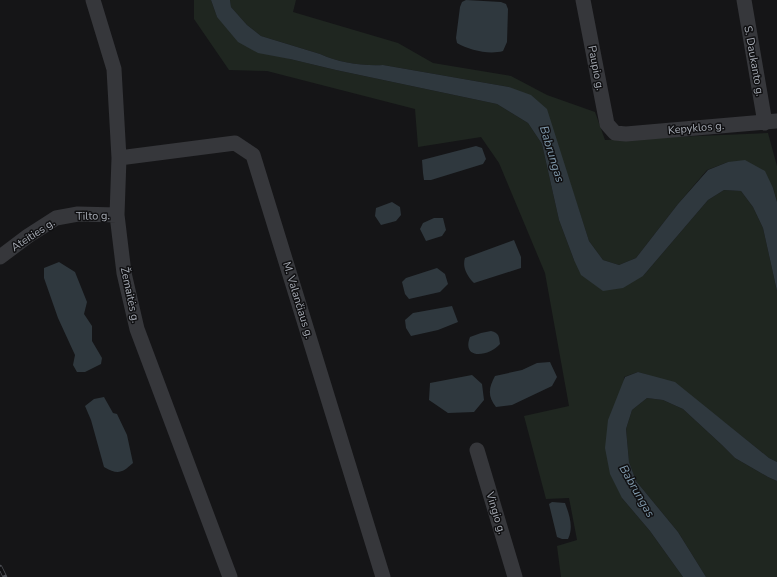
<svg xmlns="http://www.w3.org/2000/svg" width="777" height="577" viewBox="0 0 777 577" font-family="'Nunito Sans',sans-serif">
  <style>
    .green { fill: #1f2620 }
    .water { fill: #2f383e }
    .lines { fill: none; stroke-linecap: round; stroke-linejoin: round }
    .minor { stroke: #36373b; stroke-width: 15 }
    .rail-casing { stroke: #4b4d52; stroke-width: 4.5 }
    .rail { stroke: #101012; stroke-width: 3; stroke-dasharray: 9; stroke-linecap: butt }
    .labels { text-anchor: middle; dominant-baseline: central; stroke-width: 3; stroke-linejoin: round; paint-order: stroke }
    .street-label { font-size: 11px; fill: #a8adb6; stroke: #101012 }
    .water-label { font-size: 12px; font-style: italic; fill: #819bae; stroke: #101012 }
  </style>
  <rect width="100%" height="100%" fill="#151517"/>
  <path class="green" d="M194,0H211L217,17L290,59L336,70L497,104L528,123L542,144L559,220L574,260L643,276L708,200L724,190L741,191L753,207L763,228L777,291V462L769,458L724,422L651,376L638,372L624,377L622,498L650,531L683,577H561L557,546L577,540L569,498L546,499L524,416L569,406L545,273L499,163L481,137L418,147L415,109L267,71L229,70L194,19Z
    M230,0H296L293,12L398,43L433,63L511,76L547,95L595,112L605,140L768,133L777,166V202L773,188L728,162L707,170L678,204L636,258L619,265L603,260L589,241L569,180L509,87L383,65C363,66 339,63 320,54L261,36L247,25L231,7Z
    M647,398L663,400L683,409L722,445L735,458L768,477L777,481V577H706L678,532L636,481L629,462L626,429L632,410Z"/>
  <path class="water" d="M211,0H230L231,7L247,25L261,36L320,54C339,63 363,66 383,65L509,87L531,95L547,109L589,241L603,260L619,265L636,258L678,204L708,170L728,162L745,160L765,171L773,188L777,202V291L763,228L753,207L741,191L724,190L708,200L643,276L623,288L603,291L581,275L574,260L559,220L542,144L528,123L497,104L336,70L290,59L258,53L238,42L217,17Z
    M466,0L501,2L506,4L508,9L507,42L503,51C489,55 469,50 457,43L456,38L460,7L462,2Z
    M476,146L482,148L486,159L483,164L431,180H424L423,173L422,160Z
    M392,202L400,207L401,215L396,221L381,225L375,216L376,208Z
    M434,218H443L446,230L442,236L426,241L420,229L423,223Z
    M514,240L521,257V268L474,283C467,276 462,267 465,258Z
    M59,262L75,272L87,302L84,314L92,326V341L102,358L101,364L85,372H77L73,365L75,355L58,318L44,278V268Z
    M437,268L445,274L448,284L440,292L409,299L405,294L402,282L406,278Z
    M452,306L458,322L438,330L411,336L406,328L405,320L413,313Z
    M491,331C499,333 499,336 500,344C490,356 461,361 470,337L481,333Z
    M550,362L557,377L552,386L512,405L496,407C487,396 489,387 495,376L522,370L537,363Z
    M638,372L675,382L769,458L777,462V481L768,477L735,458L722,445L683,409L663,400L647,398L632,410L626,429L629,462L636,481L678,532L706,577H683L650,531L622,498L610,474L605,448L608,420L625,377Z
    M472,375L482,384L484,400L474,412L448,413L429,400L430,383Z
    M104,397L113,413L117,414L127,435L133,463C122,473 118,475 104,467L91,420L85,406L94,399Z
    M552,502L565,503C569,514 574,527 568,539H562L557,537L549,504Z"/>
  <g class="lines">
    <path class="minor" d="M93,0L114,69L119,158L117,215L124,273L137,329L230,577
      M583,0L607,124L615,133L626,134L777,121
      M744,0L765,123
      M119,158L235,143L253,155L383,577
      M0,257L28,236L56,218L78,214L117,215
      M477,450L515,577"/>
    <defs>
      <path id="rail" d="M0,567L5,577"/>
    </defs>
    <use href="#rail" class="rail-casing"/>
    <use href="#rail" class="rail"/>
  </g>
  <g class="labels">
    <g class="street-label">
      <text transform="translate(754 61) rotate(80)">S. Daukanto g.</text>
      <text transform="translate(596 68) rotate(79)">Paupio g.</text>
      <text transform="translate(696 128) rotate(-5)">Kepyklos g.</text>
      <text transform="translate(93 216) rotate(-1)">Tilto g.</text>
      <text transform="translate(33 235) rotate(-33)">Ateities g.</text>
      <text transform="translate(130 295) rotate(78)">Žemaitės g.</text>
      <text transform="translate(298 300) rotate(73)">M. Valančiaus g.</text>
      <text transform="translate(496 513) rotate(73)">Vingio g.</text>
    </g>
    <g class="water-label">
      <text transform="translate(552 154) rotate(73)">Babrungas</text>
      <text transform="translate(637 491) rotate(60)">Babrungas</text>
    </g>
  </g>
</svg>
